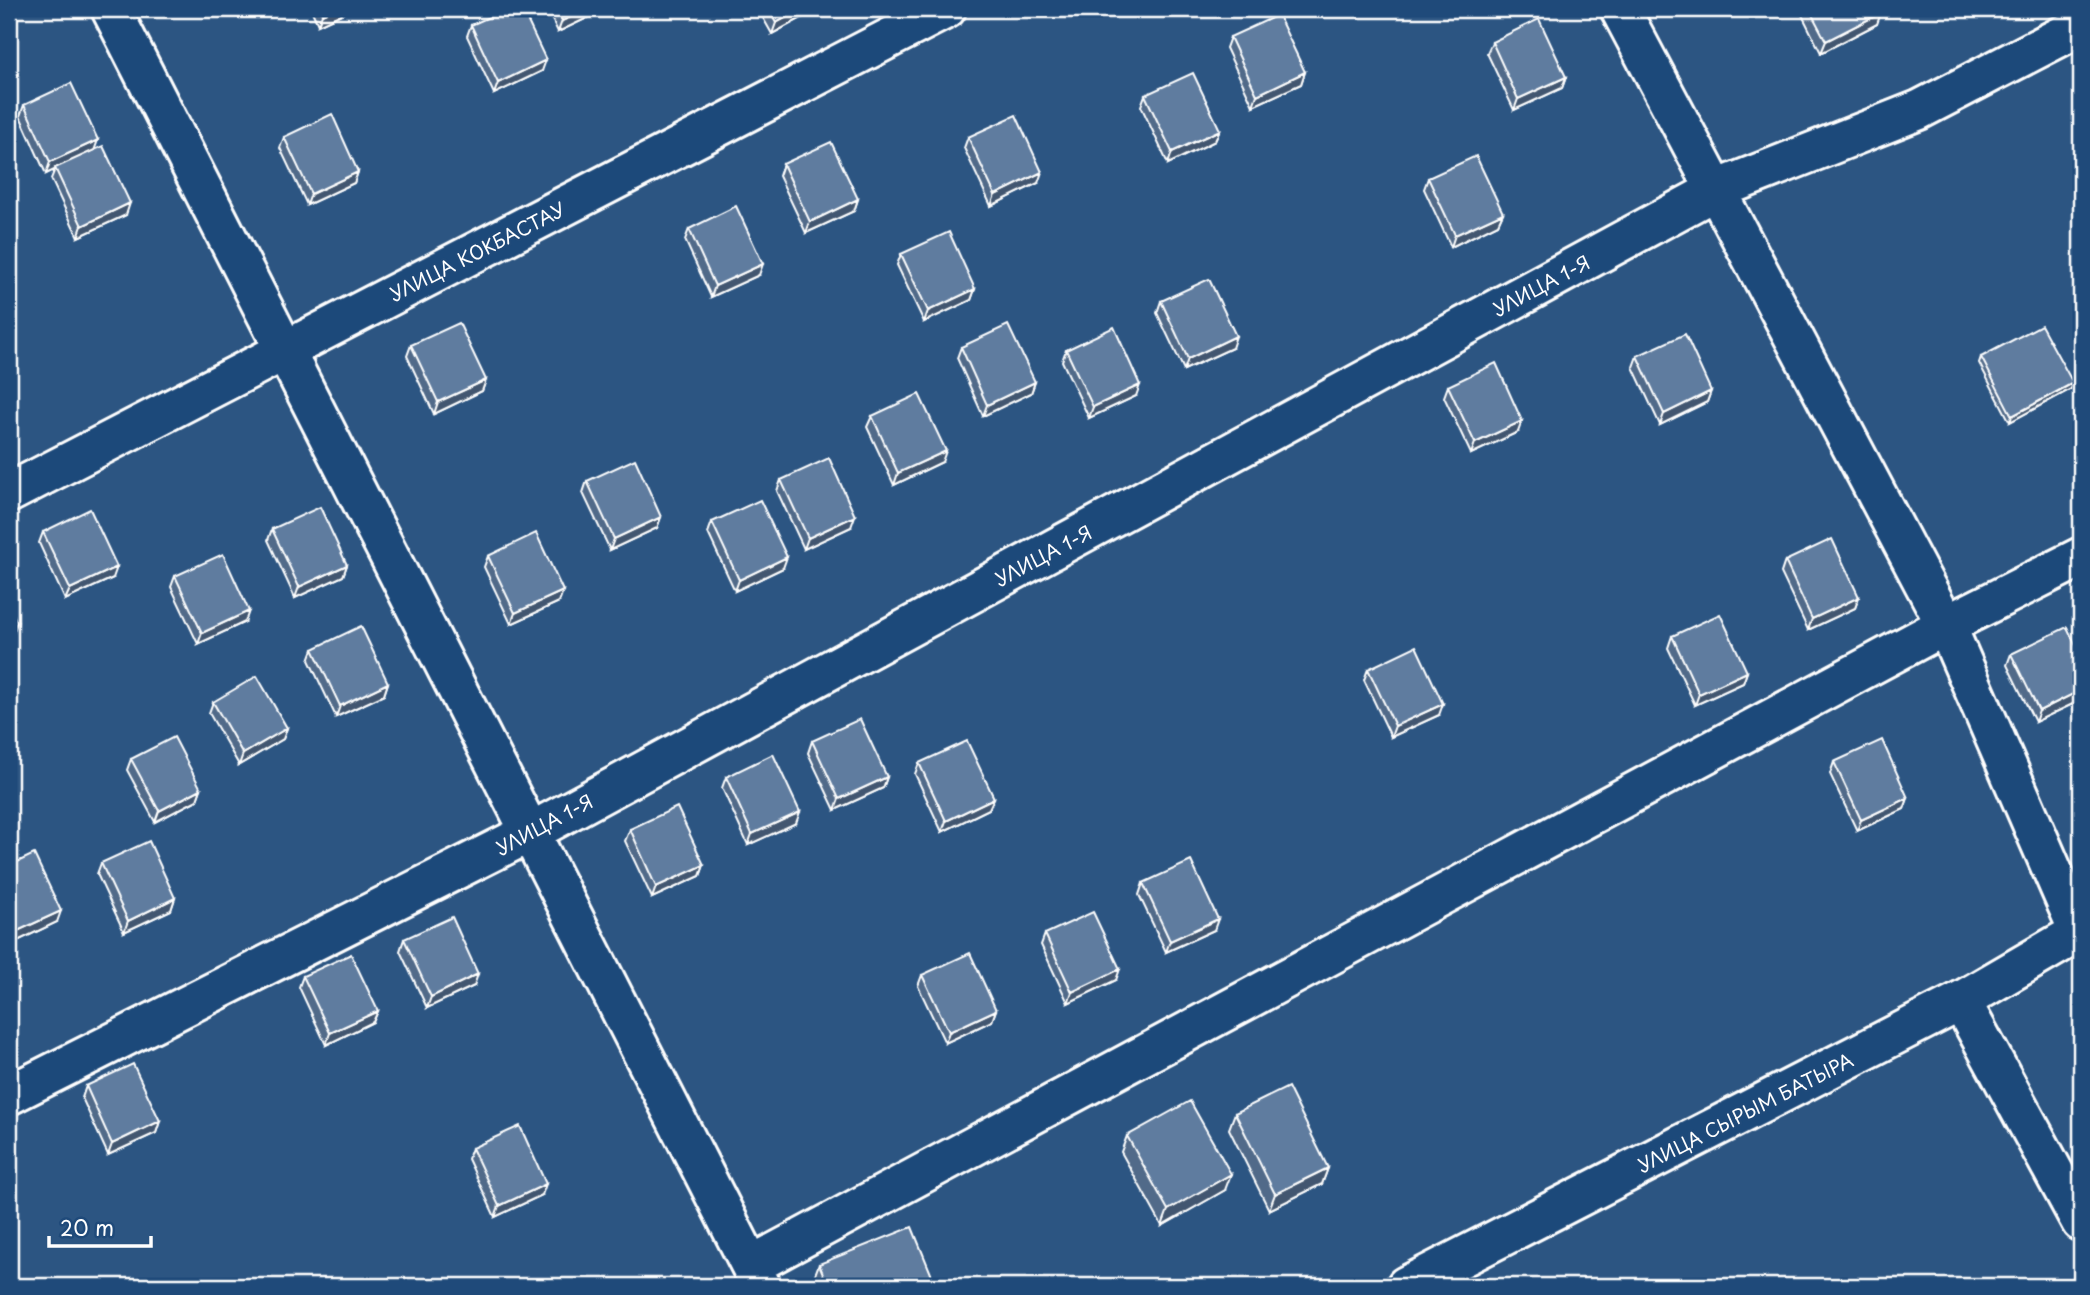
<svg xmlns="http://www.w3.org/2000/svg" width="2090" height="1295" viewBox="0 0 2090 1295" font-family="'Playpen Sans',sans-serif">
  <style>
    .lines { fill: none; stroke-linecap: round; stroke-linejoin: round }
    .minor-casing { stroke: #fff; stroke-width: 44 }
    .tertiary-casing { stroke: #fff; stroke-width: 44 }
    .minor { stroke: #1f4a7a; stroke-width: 38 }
    .tertiary { stroke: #1f4a7a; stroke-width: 38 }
    .wall { fill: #516b89; stroke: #fff; stroke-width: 2 }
    .shaded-wall { fill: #42576f; stroke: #fff; stroke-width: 2 }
    .building { fill: #5e7c9f; stroke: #fff; stroke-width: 2 }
    .labels { text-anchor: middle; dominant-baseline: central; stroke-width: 5; stroke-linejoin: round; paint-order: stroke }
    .street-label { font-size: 19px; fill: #fff; stroke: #1f4a7a }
  </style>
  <rect width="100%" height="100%" fill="#2c5582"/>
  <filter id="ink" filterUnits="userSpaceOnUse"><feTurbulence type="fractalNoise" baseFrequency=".0143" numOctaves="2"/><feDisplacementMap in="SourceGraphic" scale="14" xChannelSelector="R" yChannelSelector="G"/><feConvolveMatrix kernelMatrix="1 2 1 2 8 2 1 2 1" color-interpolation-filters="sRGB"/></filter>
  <g filter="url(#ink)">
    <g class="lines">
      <defs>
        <path id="minor" d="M111,9L761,1286
          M1620,9L1946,625L2079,932
          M9,493L946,9
          M1961,1001L2081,1222
          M9,1095L531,832L1716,190L1919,110L2081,26
          M752,1265L1946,625L2081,557"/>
        <path id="tertiary" d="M1406,1286L1961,1001L2081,931"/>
      </defs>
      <use href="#minor" class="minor-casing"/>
      <use href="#tertiary" class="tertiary-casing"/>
      <use href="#minor" class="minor"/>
      <use href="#tertiary" class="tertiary"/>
    </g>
    <path class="wall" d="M311,9H352L318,25Z
      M547,9H606L558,32Z
      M758,9H818L772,34Z
      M1799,9H1879L1877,24L1821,53Z
      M471,25L542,71L494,94L467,36Z
      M1230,37L1305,72L1301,84L1253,106L1226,48Z
      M1492,42L1566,77L1562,88L1514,110L1487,53Z
      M1145,95L1220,130L1215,141L1168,164L1141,106Z
      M24,105L94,150L126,215L78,237L51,179L55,169L46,174L20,116Z
      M284,137L358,172L354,183L307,205L280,148Z
      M968,137L1038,183L991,206L964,148Z
      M783,164L858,199L854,211L806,233L779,176Z
      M1428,178L1503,213L1498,224L1451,247L1424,189Z
      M689,229L759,275L711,297L685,240Z
      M901,254L975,289L971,300L924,322L897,265Z
      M1161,301L1232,348L1184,370L1157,313Z
      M411,345L486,380L482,391L434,414L407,356Z
      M961,347L1035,382L1031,393L983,416L957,358Z
      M1066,350L1136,396L1089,418L1062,361Z
      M1637,356L1711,391L1707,402L1660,425L1633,367Z
      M1981,357L2073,383L2071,389L2010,422L1979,363Z
      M1448,386L1518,432L1471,454L1444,397Z
      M872,416L942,462L894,485L867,427Z
      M781,480L851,527L804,549L777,491Z
      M587,481L661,517L657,528L610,550L583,493Z
      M712,522L783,568L735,591L708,533Z
      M272,529L347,565L343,576L295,598L268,540Z
      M43,532L113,578L65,600L39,543Z
      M488,556L559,602L511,624L484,567Z
      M1785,561L1859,597L1855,608L1808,630L1781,573Z
      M175,576L245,622L198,644L171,587Z
      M1672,636L1747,672L1743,683L1695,705L1668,648Z
      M313,649L388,683L384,695L336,717L309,660Z
      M2011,654L2081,656V700L2035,722L2007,665Z
      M1368,669L1439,715L1391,737L1364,680Z
      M213,702L287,728L283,739L239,765L209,713Z
      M812,741L887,777L883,788L835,810L808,753Z
      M131,759L201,789L197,800L155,822L127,770Z
      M1834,762L1908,798L1904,809L1857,831L1830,774Z
      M919,763L994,798L989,809L942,832L915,774Z
      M726,777L796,823L748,845L722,788Z
      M630,829L704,865L700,876L652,898L625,841Z
      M101,863L175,898L171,910L124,932L97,874Z
      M9,866L57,922L9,945Z
      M1143,883L1214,930L1166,952L1139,895Z
      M1045,934L1116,980L1068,1003L1041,945Z
      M404,939L474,986L427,1008L400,951Z
      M922,975L996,1010L992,1021L945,1043L918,986Z
      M303,976L378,1011L373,1022L326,1045L299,987Z
      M86,1086L160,1121L156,1133L108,1155L82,1098Z
      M1235,1113L1328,1168L1322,1184L1269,1210L1229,1129Z
      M1127,1136L1225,1190L1162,1226L1121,1152Z
      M472,1148L542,1195L495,1217L468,1159Z
      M819,1264L936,1286H816L813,1280Z"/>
    <path class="shaded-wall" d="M333,9H352L318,25L322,14Z
      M588,9H606L558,32L562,21Z
      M802,9H818L772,34L776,23Z
      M1469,9H1477L1468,13Z
      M1881,13L1877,24L1821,53L1826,41Z
      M546,60L542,71L494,94L498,83Z
      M1305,72L1301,84L1253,106L1257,95Z
      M1566,77L1562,88L1514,110L1518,99Z
      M1220,130L1215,141L1168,164L1172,152Z
      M98,140L94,151L46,174L50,162Z
      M358,172L354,183L307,205L311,194Z
      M1042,172L1038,183L991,206L995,195Z
      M858,199L854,211L806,233L810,222Z
      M130,203L126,215L78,237L82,226Z
      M1503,213L1498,224L1451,247L1455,235Z
      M763,264L759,275L711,297L715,286Z
      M975,289L971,300L924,322L928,311Z
      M1236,336L1232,348L1184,370L1188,359Z
      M486,380L482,391L434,414L438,402Z
      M1035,382L1031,393L983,416L987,405Z
      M2073,383L2071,389L2010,422L2012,416Z
      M1140,385L1136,396L1089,418L1093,407Z
      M1711,391L1707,402L1660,425L1664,414Z
      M1522,421L1518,432L1471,454L1475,443Z
      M946,451L942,462L894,485L898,473Z
      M855,516L851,527L804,549L808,538Z
      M661,517L657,528L610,550L614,539Z
      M787,557L783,568L735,591L739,580Z
      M347,565L343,576L295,598L299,587Z
      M117,567L113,578L65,600L70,589Z
      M563,591L559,602L511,624L515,613Z
      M1859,597L1855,608L1808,630L1812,619Z
      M249,611L245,622L198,644L202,633Z
      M17,623L13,634L9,636V627Z
      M1747,672L1743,683L1695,705L1699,694Z
      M388,683L384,695L336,717L340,706Z
      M2081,690V700L2035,722L2039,711Z
      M1443,704L1439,715L1391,737L1395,726Z
      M287,728L283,739L239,765L243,754Z
      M887,777L883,788L835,810L839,799Z
      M201,789L197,800L155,822L159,811Z
      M994,798L989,809L942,832L946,821Z
      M1908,798L1904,809L1857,831L1861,820Z
      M800,812L796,823L748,845L752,834Z
      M704,865L700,876L652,898L656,887Z
      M175,898L171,910L124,932L128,921Z
      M61,911L57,922L9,945L13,933Z
      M1218,919L1214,930L1166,952L1170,941Z
      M1120,969L1116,980L1068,1003L1072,992Z
      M478,974L474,986L427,1008L431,997Z
      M996,1010L992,1021L945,1043L949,1032Z
      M378,1011L373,1022L326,1045L330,1033Z
      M160,1121L156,1133L108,1155L112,1144Z
      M1328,1168L1322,1184L1269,1210L1275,1194Z
      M1231,1174L1225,1190L1162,1226L1168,1210Z
      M546,1184L542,1195L495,1217L499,1206Z"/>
    <path class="building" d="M320,9H333L322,14Z
      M507,9H522L546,60L498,83L471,25Z
      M557,9H588L562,21Z
      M768,9H802L776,23Z
      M1809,9H1879L1881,13L1826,41Z
      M1278,15L1305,72L1257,95L1230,37Z
      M1539,19L1566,77L1518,99L1492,42Z
      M1193,73L1220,130L1172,152L1145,95Z
      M71,83L98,140L50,162L24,105Z
      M332,114L358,172L311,194L284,137Z
      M1016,115L1042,172L995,195L968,137Z
      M831,142L858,199L810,222L783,164Z
      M103,146L130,203L82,226L55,168Z
      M1476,156L1503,213L1455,235L1428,178Z
      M736,206L763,264L715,286L689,229Z
      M949,232L975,289L928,311L901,254Z
      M1209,279L1236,336L1188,359L1161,301Z
      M459,323L486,380L438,402L411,345Z
      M1008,325L1035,382L987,405L961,347Z
      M2041,325L2073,383L2012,416L1981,357Z
      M1114,327L1140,385L1093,407L1066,350Z
      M1685,334L1711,391L1664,414L1637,356Z
      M1496,363L1522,421L1475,443L1448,386Z
      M919,394L946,451L898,473L872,416Z
      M829,458L855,516L808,538L781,480Z
      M635,459L661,517L614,539L587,481Z
      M760,500L787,557L739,580L712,522Z
      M320,507L347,565L299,587L272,529Z
      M90,509L117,567L70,589L43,532Z
      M536,533L563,591L515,613L488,556Z
      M1832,539L1859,597L1812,619L1785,561Z
      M223,554L249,611L202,633L175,576Z
      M9,604L17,623L9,627Z
      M1720,614L1747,672L1699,694L1672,636Z
      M361,626L388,683L340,706L313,649Z
      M2067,627L2081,656V690L2039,711L2011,654Z
      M1416,646L1443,704L1395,726L1368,669Z
      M257,676L287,728L243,754L213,702Z
      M860,719L887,777L839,799L812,741Z
      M174,737L201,789L159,811L131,759Z
      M1882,740L1908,798L1861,820L1834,762Z
      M967,741L994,798L946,821L919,763Z
      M773,754L800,812L752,834L726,777Z
      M677,807L704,865L656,887L630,829Z
      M149,841L175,898L128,921L101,863Z
      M34,854L61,911L13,933L9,924V866Z
      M1191,861L1218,919L1170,941L1143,883Z
      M1093,912L1120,969L1072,992L1045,934Z
      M452,917L478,974L431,997L404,939Z
      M970,953L996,1010L949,1032L922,975Z
      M351,954L378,1011L330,1033L303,976Z
      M133,1064L160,1121L112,1144L86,1086Z
      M1288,1087L1328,1168L1275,1194L1235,1113Z
      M1190,1101L1231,1174L1168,1210L1127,1136Z
      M520,1126L546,1184L499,1206L472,1148Z
      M912,1227L936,1286H828L819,1264Z"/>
  </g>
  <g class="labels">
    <g class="street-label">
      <text transform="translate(477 251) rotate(-27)">УЛИЦА КОКБАСТАУ</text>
      <text transform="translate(1541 285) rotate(-28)">УЛИЦА 1-Я</text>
      <text transform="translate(1043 555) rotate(-28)">УЛИЦА 1-Я</text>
      <text transform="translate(544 824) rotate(-28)">УЛИЦА 1-Я</text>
      <text transform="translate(1745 1112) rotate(-27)">УЛИЦА СЫРЫМ БАТЫРА</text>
    </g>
  </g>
  <rect width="2090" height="1295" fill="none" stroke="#1f4a7a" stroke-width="35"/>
  <rect x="18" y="18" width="2055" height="1260" fill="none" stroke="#fff" stroke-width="2.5" filter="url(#ink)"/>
  <path d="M49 1236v10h102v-10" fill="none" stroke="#ffffff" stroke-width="3.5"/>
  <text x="60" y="1236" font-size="21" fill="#ffffff" stroke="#1f4a7a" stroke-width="5" paint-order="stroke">20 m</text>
</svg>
